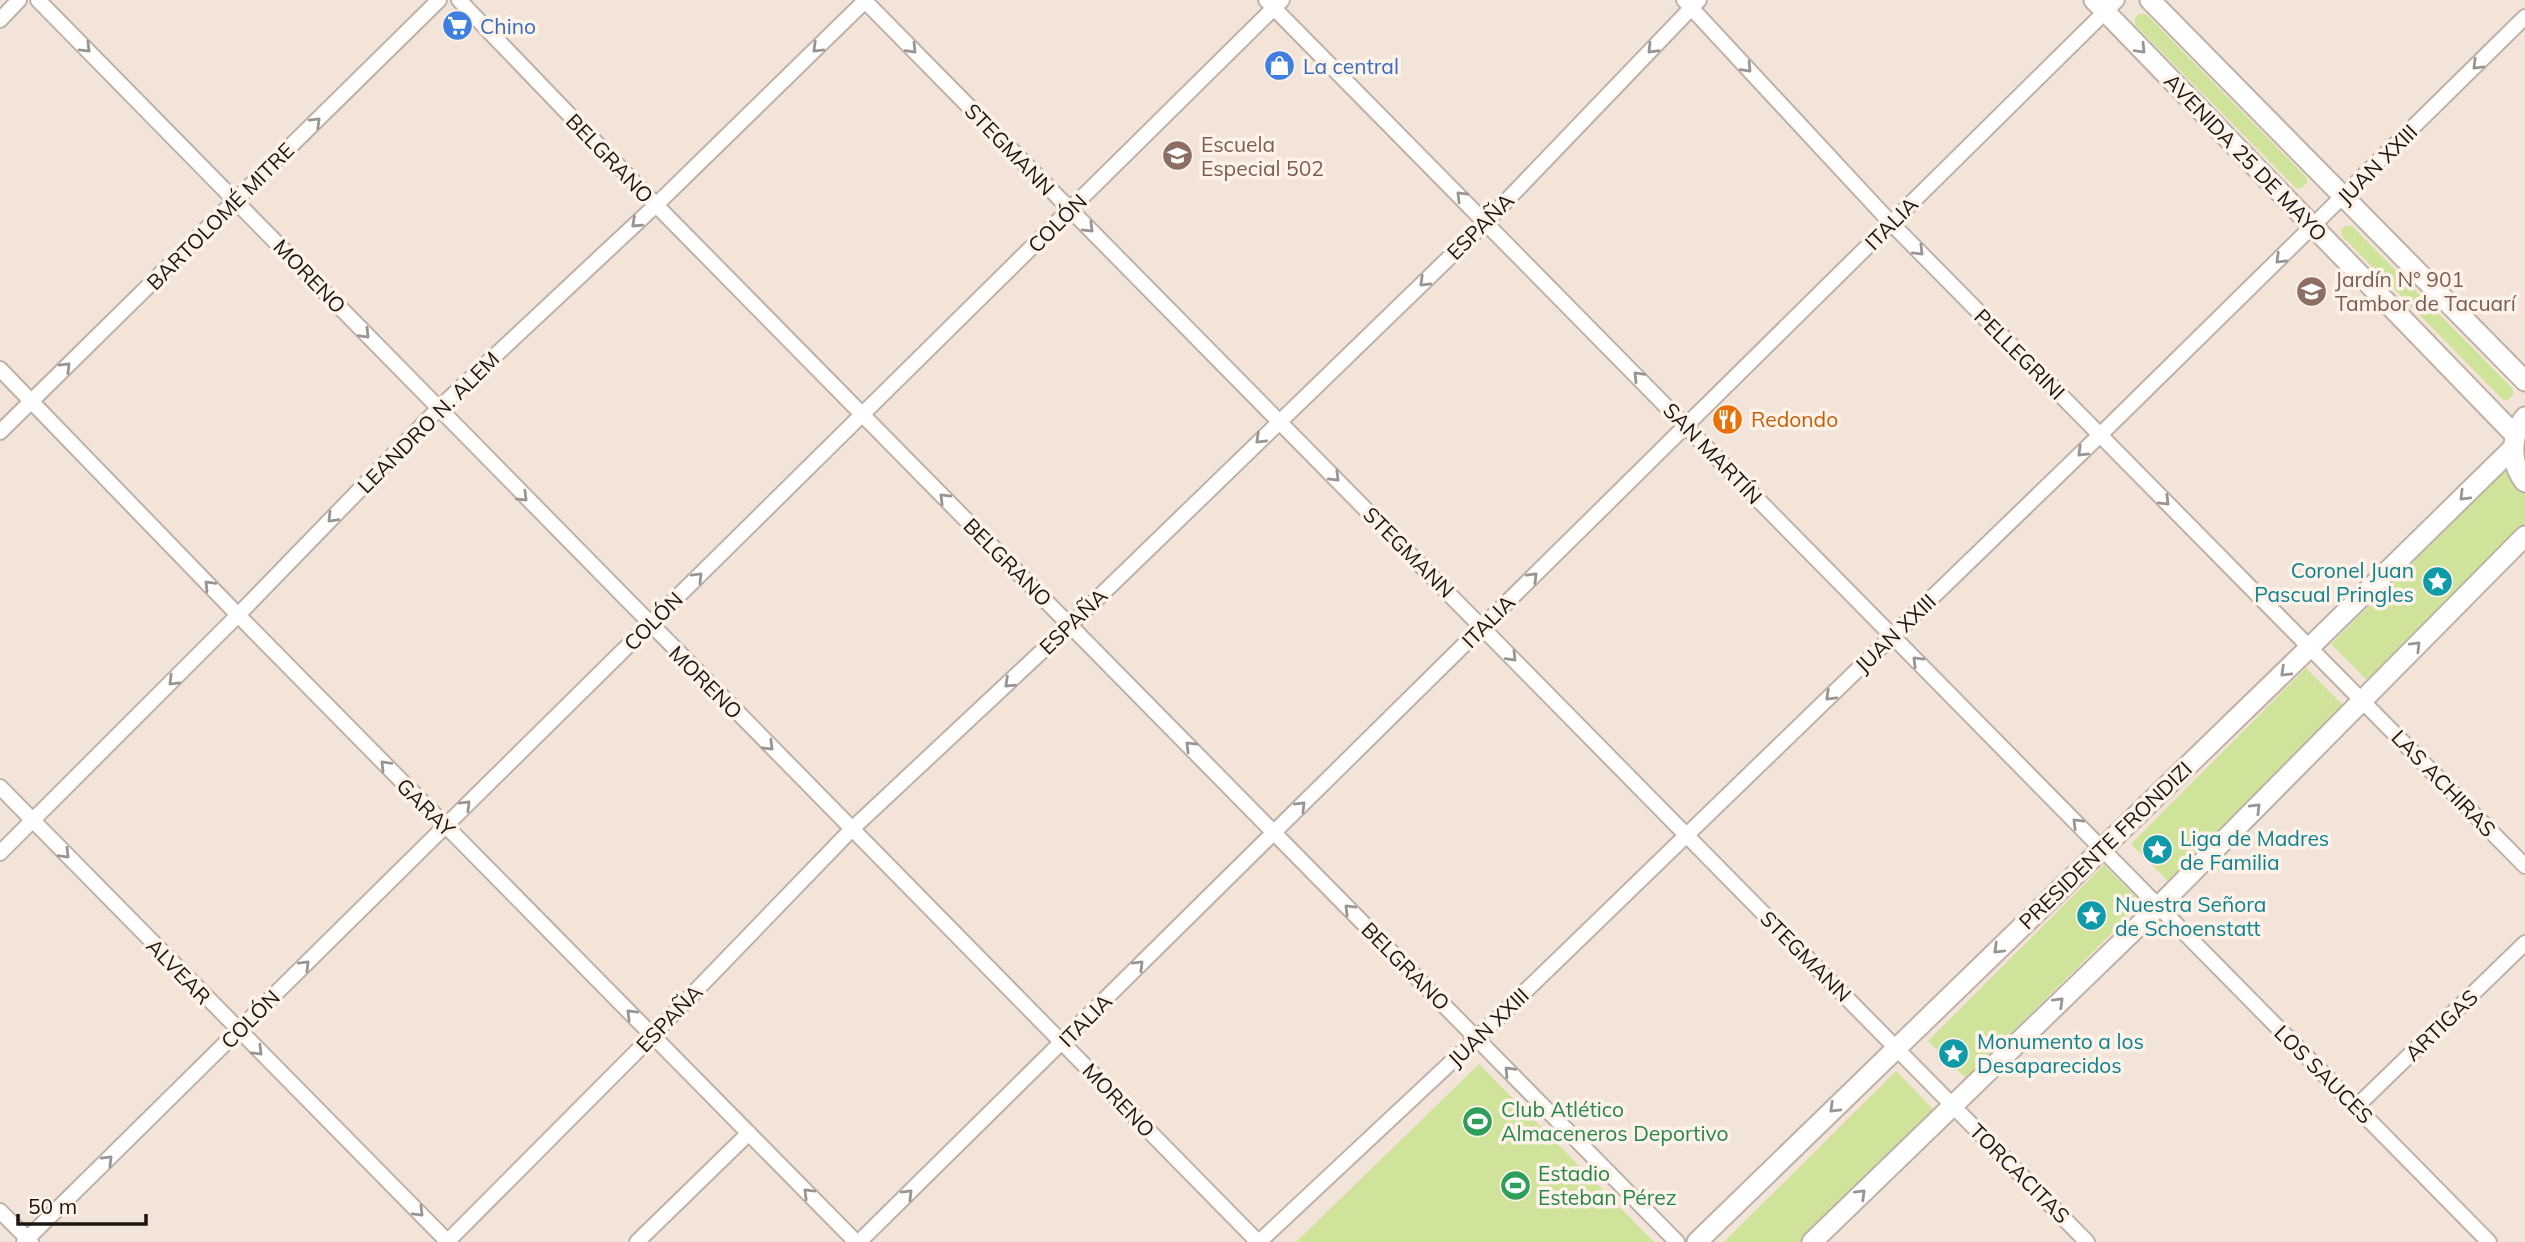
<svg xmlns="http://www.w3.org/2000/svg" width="2525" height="1242" viewBox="0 0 2525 1242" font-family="Mulish,sans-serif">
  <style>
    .green { fill: #cfe39a }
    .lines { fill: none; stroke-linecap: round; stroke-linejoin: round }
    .street-casing { stroke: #c0b1a7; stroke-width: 18 }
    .secondary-casing { stroke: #c0b1a7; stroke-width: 23 }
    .street { stroke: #fff; stroke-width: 14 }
    .secondary { stroke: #fff; stroke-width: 19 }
    .oneway { stroke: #989694 }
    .labels { text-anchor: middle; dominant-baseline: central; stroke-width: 7; stroke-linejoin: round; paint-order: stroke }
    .shop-label { font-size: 21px; fill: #366cbe; stroke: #fef2e9; text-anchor: start }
    .education-label { font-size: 21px; fill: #785e54; stroke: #fef2e9; text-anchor: start }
    .street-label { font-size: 21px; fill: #1b1612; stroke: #fef2e9 }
    .food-label { font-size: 21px; fill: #c56008; stroke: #fef2e9; text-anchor: start }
    .culture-label { font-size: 21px; fill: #0d838f; stroke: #fef2e9; text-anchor: start }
    .leisure-label { font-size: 21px; fill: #27864d; stroke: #fef2e9; text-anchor: start }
  </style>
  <rect width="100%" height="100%" fill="#f3e4d9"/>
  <path class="green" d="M2139,14H2146L2307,178V183L2301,188H2296L2135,25V18Z
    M2346,226H2352L2513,389V395L2508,400H2503L2342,236L2341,230Z
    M2507,469L2525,487V525L2368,681L2331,644Z
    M2306,668L2344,706L2168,881L2131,844Z
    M2104,865L2142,903L1966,1078L1928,1041Z
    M1479,1064L1654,1242H1296Z
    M1896,1071L1933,1109L1799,1242H1724Z"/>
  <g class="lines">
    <defs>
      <path id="street" d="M38,0L1258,1242
        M459,0L656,205L1677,1242
        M864,0L2087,1242
        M1266,0L2489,1242
        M1684,0L1891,223L2525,866
        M0,20L19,0
        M0,369L238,615L856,1242
        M0,432L439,0
        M0,787L448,1242
        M0,853L238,615L438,409L656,205L866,0
        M2356,1107L2525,943
        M0,1211L31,1242
        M24,1242L1282,0
        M447,1242L653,1035L852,829L1070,625L1486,222L1699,0
        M637,1242L749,1133
        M859,1242L2117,0
        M1259,1242L1477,1038L2100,435L2525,17"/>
      <path id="secondary" d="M2094,0L2515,435
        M2150,0L2525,381
        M2525,417C2510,435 2510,464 2525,482
        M1697,1242L2309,648L2513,448
        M1812,1242L2159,906L2525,536"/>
    </defs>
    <use href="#street" class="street-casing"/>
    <use href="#secondary" class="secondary-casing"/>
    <use href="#street" class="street"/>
    <use href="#secondary" class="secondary"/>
  </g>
  <defs><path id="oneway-chevron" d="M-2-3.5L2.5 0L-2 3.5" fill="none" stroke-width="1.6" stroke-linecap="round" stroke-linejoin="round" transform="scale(1.75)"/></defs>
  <g class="oneway">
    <use href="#oneway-chevron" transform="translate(86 48) rotate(45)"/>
    <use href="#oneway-chevron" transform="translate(817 48) rotate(136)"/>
    <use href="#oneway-chevron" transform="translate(912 49) rotate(46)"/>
    <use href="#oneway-chevron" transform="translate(1652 49) rotate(134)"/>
    <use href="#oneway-chevron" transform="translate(2141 49) rotate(46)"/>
    <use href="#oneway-chevron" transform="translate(2477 65) rotate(135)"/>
    <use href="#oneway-chevron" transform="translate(1747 68) rotate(47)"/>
    <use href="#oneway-chevron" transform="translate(316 122) rotate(-44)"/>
    <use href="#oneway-chevron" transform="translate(1461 196) rotate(-135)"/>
    <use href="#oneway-chevron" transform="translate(636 223) rotate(137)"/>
    <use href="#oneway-chevron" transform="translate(1089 228) rotate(45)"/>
    <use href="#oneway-chevron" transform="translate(1919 251) rotate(45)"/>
    <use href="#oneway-chevron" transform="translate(2280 259) rotate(136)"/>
    <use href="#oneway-chevron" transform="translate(1424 282) rotate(136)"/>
    <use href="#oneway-chevron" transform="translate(365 334) rotate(46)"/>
    <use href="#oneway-chevron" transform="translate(66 367) rotate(-45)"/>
    <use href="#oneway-chevron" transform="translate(1638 376) rotate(-134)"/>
    <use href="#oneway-chevron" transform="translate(1260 439) rotate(136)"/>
    <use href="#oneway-chevron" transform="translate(2082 452) rotate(136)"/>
    <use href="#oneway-chevron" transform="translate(1335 477) rotate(45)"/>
    <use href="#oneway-chevron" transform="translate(2464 496) rotate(135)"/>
    <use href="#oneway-chevron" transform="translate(523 497) rotate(45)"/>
    <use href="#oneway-chevron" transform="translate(944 498) rotate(-135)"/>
    <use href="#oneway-chevron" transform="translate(2165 501) rotate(45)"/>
    <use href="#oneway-chevron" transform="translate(332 518) rotate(134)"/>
    <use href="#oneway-chevron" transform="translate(698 577) rotate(-45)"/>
    <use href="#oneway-chevron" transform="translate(1533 577) rotate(-45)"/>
    <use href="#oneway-chevron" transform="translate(209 585) rotate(-134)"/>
    <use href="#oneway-chevron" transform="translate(2416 646) rotate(-45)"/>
    <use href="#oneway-chevron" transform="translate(1512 657) rotate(46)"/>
    <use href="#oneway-chevron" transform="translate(1917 661) rotate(-135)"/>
    <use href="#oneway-chevron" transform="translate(2285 672) rotate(136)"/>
    <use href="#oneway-chevron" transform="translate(173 681) rotate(135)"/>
    <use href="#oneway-chevron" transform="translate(1009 683) rotate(137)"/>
    <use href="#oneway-chevron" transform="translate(1830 696) rotate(136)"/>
    <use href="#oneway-chevron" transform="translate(769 746) rotate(45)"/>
    <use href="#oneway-chevron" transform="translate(1190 746) rotate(-135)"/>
    <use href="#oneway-chevron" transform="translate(385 765) rotate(-134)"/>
    <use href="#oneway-chevron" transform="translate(466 805) rotate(-45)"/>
    <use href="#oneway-chevron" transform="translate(1301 806) rotate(-45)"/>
    <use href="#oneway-chevron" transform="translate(2256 808) rotate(-45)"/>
    <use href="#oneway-chevron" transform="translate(2077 823) rotate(-135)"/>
    <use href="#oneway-chevron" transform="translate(65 854) rotate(46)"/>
    <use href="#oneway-chevron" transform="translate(1349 909) rotate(-135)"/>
    <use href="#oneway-chevron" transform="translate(1998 949) rotate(136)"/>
    <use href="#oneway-chevron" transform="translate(305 965) rotate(-45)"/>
    <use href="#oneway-chevron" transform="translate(1139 965) rotate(-45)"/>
    <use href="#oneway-chevron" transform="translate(2059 1002) rotate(-44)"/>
    <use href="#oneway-chevron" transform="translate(631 1014) rotate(-135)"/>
    <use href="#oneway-chevron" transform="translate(258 1051) rotate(45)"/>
    <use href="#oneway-chevron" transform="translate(1509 1071) rotate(-134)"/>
    <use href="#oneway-chevron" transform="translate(1834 1108) rotate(136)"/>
    <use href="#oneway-chevron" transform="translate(108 1160) rotate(-45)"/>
    <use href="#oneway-chevron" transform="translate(808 1193) rotate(-135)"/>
    <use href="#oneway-chevron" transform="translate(908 1194) rotate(-45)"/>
    <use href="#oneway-chevron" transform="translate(1861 1194) rotate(-44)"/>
    <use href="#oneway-chevron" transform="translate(419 1212) rotate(45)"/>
  </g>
  <defs>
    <symbol id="supermarket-disc" viewBox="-11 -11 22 22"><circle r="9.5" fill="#3f7fe0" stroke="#fef2e9"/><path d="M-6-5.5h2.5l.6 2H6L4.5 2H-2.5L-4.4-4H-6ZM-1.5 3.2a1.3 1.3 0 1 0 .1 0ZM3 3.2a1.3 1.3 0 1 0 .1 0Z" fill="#fff"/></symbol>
    <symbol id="shop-disc" viewBox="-11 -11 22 22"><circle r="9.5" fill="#3f7fe0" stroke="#fef2e9"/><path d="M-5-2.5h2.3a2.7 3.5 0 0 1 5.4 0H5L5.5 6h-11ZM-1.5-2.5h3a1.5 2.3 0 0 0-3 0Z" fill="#fff"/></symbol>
    <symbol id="school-disc" viewBox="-11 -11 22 22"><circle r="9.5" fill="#8d6e63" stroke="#fef2e9"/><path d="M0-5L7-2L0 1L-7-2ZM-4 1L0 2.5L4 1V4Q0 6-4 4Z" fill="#fff"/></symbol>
    <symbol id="restaurant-disc" viewBox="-11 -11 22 22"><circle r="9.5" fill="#e8710a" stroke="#fef2e9"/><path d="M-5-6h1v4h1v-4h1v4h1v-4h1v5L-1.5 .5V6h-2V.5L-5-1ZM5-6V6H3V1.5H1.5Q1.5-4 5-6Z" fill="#fff"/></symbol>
    <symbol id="sight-disc" viewBox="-11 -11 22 22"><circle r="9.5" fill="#0f9aa8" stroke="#fef2e9"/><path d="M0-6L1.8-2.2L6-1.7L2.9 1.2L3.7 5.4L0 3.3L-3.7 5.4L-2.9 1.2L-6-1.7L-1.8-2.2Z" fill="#fff"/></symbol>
    <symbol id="stadium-disc" viewBox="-11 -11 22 22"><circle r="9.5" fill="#2e9e5b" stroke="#fef2e9"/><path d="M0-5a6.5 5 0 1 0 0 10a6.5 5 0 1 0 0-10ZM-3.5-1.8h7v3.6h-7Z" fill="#fff"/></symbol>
  </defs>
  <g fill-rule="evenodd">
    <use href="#supermarket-disc" x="440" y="8" width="35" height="35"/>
    <use href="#shop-disc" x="1262" y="48" width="35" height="35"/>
    <use href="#school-disc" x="1160" y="138" width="35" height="35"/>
    <use href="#school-disc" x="2294" y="274" width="35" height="35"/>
    <use href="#restaurant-disc" x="1710" y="402" width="35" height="35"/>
    <use href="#sight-disc" x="2420" y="564" width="35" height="35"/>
    <use href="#sight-disc" x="2140" y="832" width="35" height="35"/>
    <use href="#sight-disc" x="2074" y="898" width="35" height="35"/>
    <use href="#sight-disc" x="1936" y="1036" width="35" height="35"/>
    <use href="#stadium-disc" x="1460" y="1104" width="35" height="35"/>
    <use href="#stadium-disc" x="1498" y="1168" width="35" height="35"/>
  </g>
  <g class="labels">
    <g class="shop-label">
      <text x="480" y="26">Chino</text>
      <text x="1303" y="66">La central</text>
    </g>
    <g class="education-label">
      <text x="1201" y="144">Escuela<tspan x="1201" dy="24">Especial 502</tspan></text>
      <text x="2335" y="279">Jardín N° 901<tspan x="2335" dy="24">Tambor de Tacuarí</tspan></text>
    </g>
    <g class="street-label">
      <text transform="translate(1010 149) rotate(46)">STEGMANN</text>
      <text transform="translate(2246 157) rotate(46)">AVENIDA 25 DE MAYO</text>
      <text transform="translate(610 158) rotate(46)">BELGRANO</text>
      <text transform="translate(2377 164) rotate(-45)">JUAN XXIII</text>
      <text transform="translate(220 216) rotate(-45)">BARTOLOMÉ MITRE</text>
      <text transform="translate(1057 223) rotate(-45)">COLÓN</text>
      <text transform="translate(1891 223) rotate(-45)">ITALIA</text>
      <text transform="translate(1480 226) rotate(-45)">ESPAÑA</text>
      <text transform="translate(310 276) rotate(46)">MORENO</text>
      <text transform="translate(2020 354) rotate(45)">PELLEGRINI</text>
      <text transform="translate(428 422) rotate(-45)">LEANDRO N. ALEM</text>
      <text transform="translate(1713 453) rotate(46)">SAN MARTÍN</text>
      <text transform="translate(1409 552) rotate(45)">STEGMANN</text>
      <text transform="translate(1008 562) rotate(45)">BELGRANO</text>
      <text transform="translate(653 621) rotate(-45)">COLÓN</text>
      <text transform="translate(1073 621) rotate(-44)">ESPAÑA</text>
      <text transform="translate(1488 621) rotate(-45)">ITALIA</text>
      <text transform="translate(1895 633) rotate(-44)">JUAN XXIII</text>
      <text transform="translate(706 682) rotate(45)">MORENO</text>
      <text transform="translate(2444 783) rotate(46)">LAS ACHIRAS</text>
      <text transform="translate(426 807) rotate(45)">GARAY</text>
      <text transform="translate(2105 845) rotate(-44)">PRESIDENTE FRONDIZI</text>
      <text transform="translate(1806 956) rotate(45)">STEGMANN</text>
      <text transform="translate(1406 966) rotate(45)">BELGRANO</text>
      <text transform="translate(179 971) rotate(46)">ALVEAR</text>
      <text transform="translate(669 1018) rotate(-46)">ESPAÑA</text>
      <text transform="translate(250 1019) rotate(-45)">COLÓN</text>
      <text transform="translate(1085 1020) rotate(-45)">ITALIA</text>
      <text transform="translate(2441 1025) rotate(-44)">ARTIGAS</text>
      <text transform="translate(1488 1027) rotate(-44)">JUAN XXIII</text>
      <text transform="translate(2324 1074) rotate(45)">LOS SAUCES</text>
      <text transform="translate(1119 1100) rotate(46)">MORENO</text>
      <text transform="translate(2020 1173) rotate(45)">TORCACITAS</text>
    </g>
    <g class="food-label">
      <text x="1751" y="419">Redondo</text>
    </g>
    <g class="culture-label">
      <text x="2414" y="570" text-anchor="end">Coronel Juan<tspan x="2414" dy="24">Pascual Pringles</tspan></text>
      <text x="2180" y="838">Liga de Madres<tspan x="2180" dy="24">de Familia</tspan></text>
      <text x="2115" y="904">Nuestra Señora<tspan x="2115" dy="24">de Schoenstatt</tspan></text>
      <text x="1977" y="1041">Monumento a los<tspan x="1977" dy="24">Desaparecidos</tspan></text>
    </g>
    <g class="leisure-label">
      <text x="1501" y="1109">Club Atlético<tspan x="1501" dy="24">Almaceneros Deportivo</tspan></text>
      <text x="1538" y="1173">Estadio<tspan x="1538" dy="24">Esteban Pérez</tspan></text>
    </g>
  </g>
  <path d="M18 1214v10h128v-10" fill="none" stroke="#1b1612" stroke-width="3.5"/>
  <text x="28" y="1214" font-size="21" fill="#1b1612" stroke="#fef2e9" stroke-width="5" paint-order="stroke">50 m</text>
</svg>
